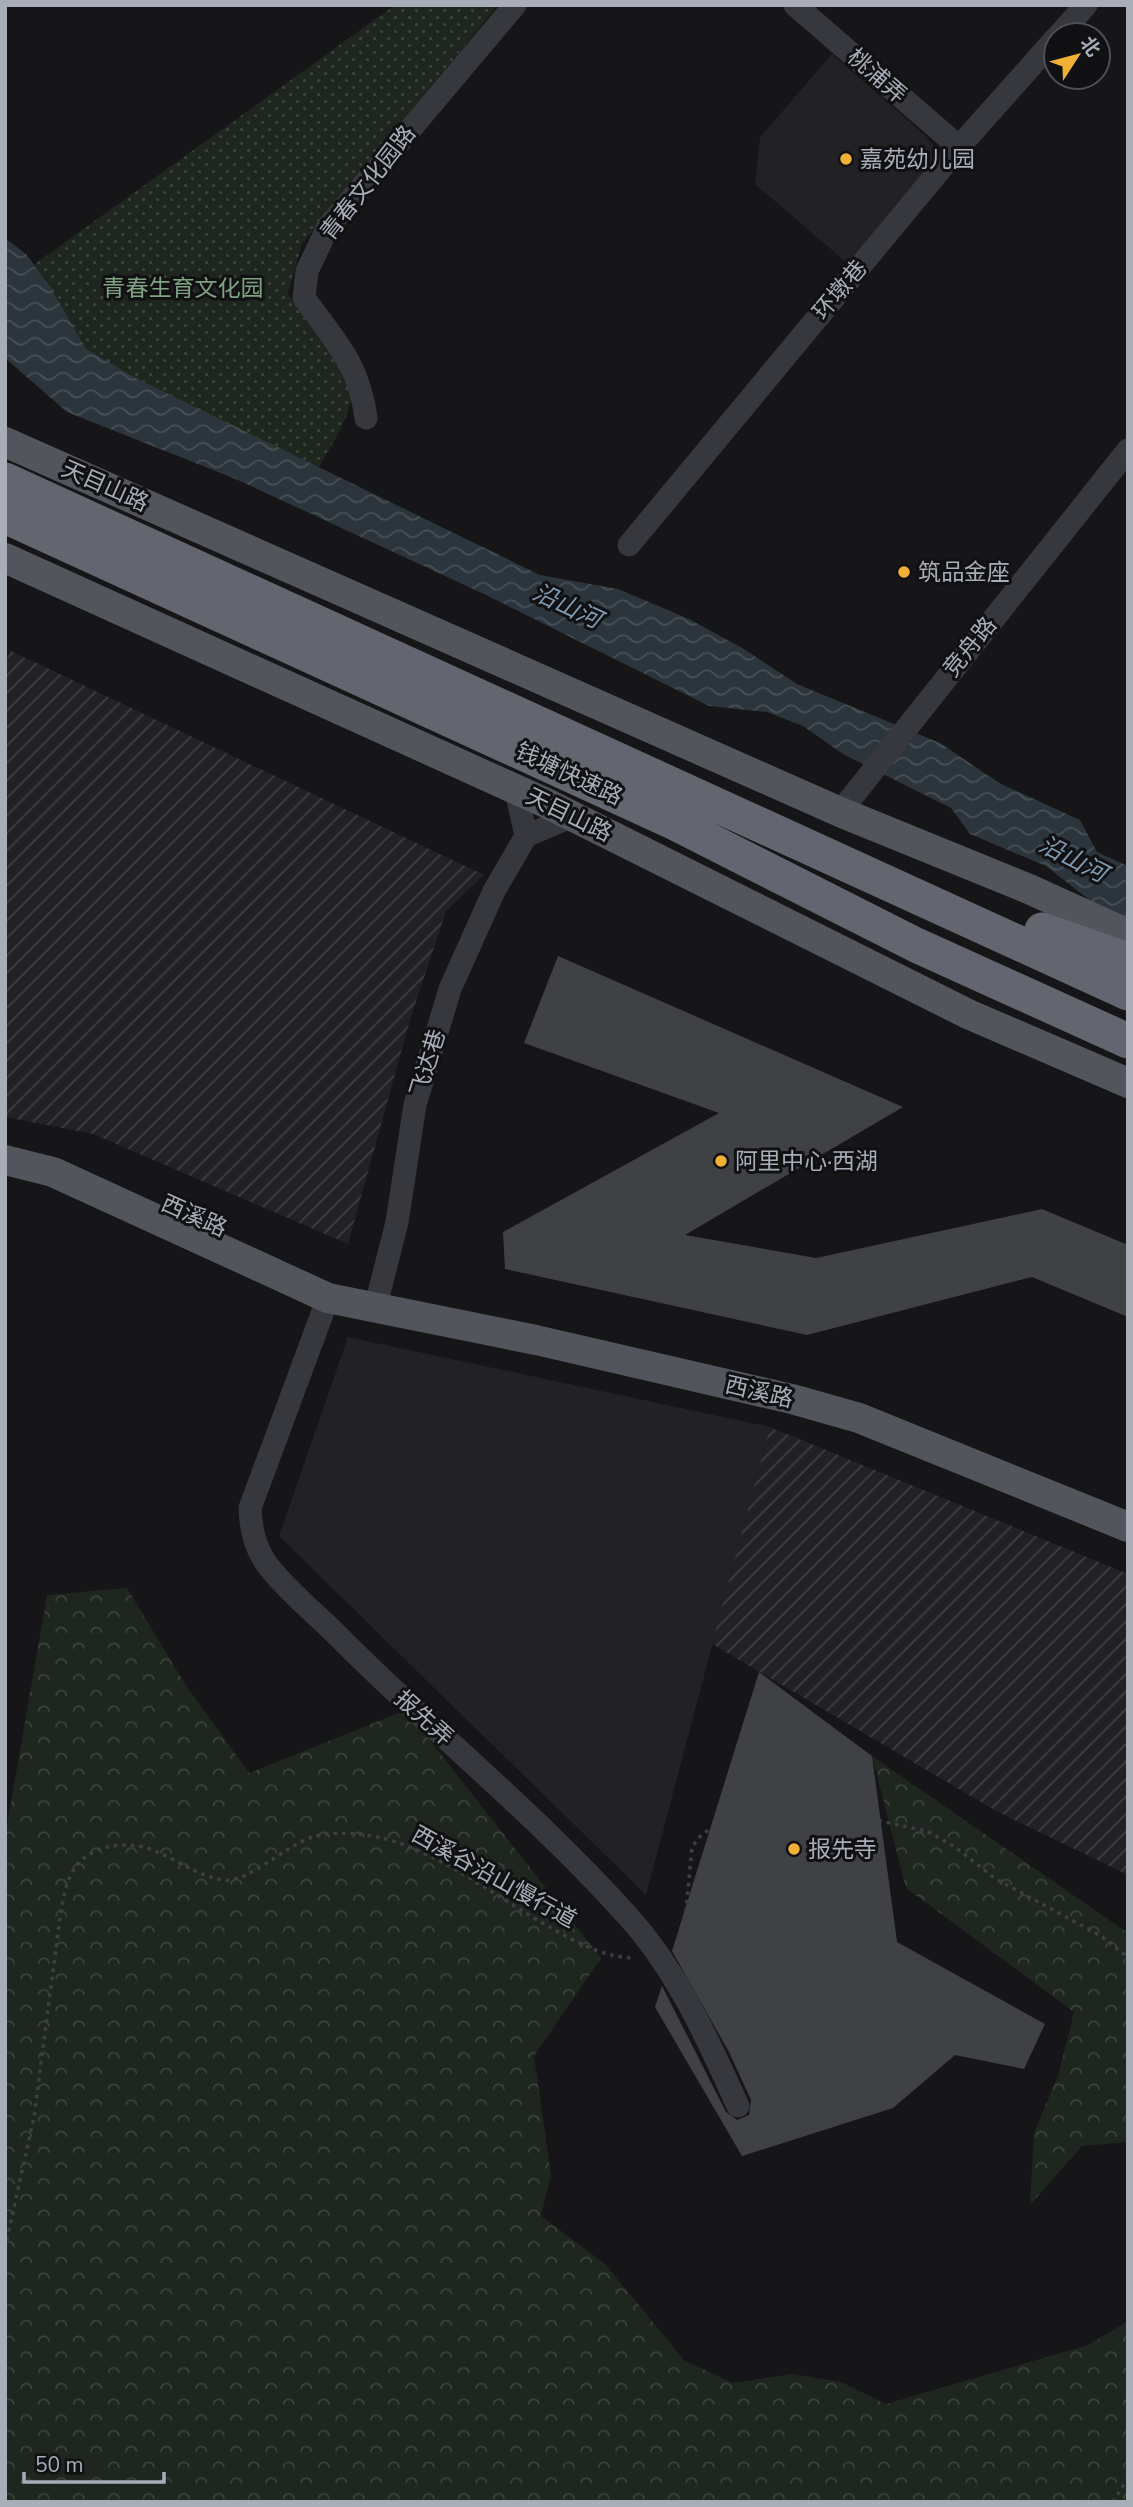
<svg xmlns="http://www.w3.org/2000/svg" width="1133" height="2507" viewBox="0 0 1133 2507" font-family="'Nunito Sans','Noto Sans SC',sans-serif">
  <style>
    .built { fill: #222225 }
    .industrial { fill: url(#industrial-furrows) }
    .forest { fill: url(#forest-crowns) }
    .park { fill: url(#park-dots) }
    .water { fill: url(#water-waves) }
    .building { fill: #404145 }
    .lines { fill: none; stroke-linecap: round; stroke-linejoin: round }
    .path { stroke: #3d3f44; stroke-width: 3.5; stroke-dasharray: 3.5 5; stroke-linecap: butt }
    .minor { stroke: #37383d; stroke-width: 23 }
    .major { stroke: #53555c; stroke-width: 30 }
    .highway { stroke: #63666e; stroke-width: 35 }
    .poi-dot { fill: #f2b134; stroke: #111113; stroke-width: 2.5 }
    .labels { text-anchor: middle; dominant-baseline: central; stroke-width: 6; stroke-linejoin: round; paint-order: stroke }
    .street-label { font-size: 23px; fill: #a8adb8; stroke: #111113 }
    .poi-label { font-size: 23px; fill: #a8adb8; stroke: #111113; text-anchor: start }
    .park-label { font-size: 23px; fill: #7fa381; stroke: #111113 }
    .water-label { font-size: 24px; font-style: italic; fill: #7f9bb3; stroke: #111113 }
  </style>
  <defs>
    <pattern id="industrial-furrows" width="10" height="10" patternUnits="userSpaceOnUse" patternTransform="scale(1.75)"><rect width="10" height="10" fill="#222225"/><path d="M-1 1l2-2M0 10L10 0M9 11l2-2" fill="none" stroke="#3f3f43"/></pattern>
    <pattern id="forest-crowns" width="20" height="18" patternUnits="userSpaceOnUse" patternTransform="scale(1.75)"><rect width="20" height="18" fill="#1e261f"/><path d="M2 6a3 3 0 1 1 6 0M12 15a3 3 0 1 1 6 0" fill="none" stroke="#3c433d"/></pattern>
    <pattern id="park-dots" width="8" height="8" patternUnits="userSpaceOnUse" patternTransform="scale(1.75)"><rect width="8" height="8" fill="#1e261f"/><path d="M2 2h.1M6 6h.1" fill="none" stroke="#3c433d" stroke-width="1.8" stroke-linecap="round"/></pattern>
    <pattern id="water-waves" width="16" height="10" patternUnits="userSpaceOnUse" patternTransform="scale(1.75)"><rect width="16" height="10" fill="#2c353c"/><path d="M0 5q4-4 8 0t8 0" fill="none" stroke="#485056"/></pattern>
  </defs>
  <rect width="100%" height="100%" fill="#161618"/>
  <path class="built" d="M832,54L926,136L937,151L931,167L848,264L755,184L760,137Z
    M348,1337L770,1427L646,1895L279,1536Z"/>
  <path class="industrial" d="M11,651L484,875L446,911L410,1020L348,1244L93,1134L5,1117V662Z
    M770,1427L1128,1574V1875L998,1812L712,1644Z"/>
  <path class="forest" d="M127,1588L185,1684L249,1773L406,1710L601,1958L534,2056L551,2175L541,2216L605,2264L684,2360L733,2383L792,2374L841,2382L886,2404L1088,2345L1128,2321V2502H5V1837L47,1595Z
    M872,1756L1128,1933V2142L1082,2146L1030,2205L1034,2133L1059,2073L1074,2012L906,1888Z"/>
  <path class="park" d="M395,5H498L302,244L288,293C304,327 358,370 350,404C344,429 325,455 313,478L57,341L21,274Z"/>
  <path class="water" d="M5,238L26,254L51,288L86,349L138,379L540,575L618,589L689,619L744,649L797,684L940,743L999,783L1080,820L1097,852L1128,866V921L1092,902L1046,866L970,834L951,808L843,754L803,726L767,712L709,706L486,595L238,480L67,412L5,358Z"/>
  <path class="building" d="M558,956L903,1107L685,1235L816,1258L1042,1209L1128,1245V1317L1032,1277L807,1335L505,1269L503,1232L719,1113L524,1043Z
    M759,1672L872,1756L897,1942L1045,2024L1024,2069L955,2055L893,2108L742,2156L655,2007L662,1986L726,2112L737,2120L749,2115L751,2100L729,2052L672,1951Z"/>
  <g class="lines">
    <path class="path" d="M676,1944L685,1922L692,1847L702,1834L727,1819L758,1811L871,1819L927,1831L955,1847L996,1879L1101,1936L1128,1957
      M5,2248L34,2117L61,1910C63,1900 65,1889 69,1879C81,1847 120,1839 150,1849C175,1858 197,1876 223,1880C249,1883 287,1844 313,1837C334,1831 361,1833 382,1838C442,1853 501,1901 555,1930C579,1944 607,1958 635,1958
      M1113,2502L1128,2478"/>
    <path class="minor" d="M795,5L959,147
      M1059,35L1086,5
      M366,418C359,364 335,341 304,298L307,271L328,227L515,5
      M629,545L959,147L1056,38
      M516,790L526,836
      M840,812L1128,450
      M328,1298L250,1508C251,1530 255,1549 269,1567C290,1594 320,1617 344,1642C439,1737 544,1821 633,1922C679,1975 709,2042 738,2106
      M376,1305L397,1222L415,1105L450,989L494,891L526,836L573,816"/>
    <path class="major" d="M5,442L840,812L1029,889L1128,934
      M5,558L546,803L968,1014L1128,1083
      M5,1160L53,1172L328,1298L536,1340L792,1399L859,1418L1128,1527"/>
    <path class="highway" d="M5,480L1128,993
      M5,516L671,821L916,945L1128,1041
      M1042,930L1128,960"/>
  </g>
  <g class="poi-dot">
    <circle cx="846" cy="159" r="7"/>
    <circle cx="904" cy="572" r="7"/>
    <circle cx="721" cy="1161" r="7"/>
    <circle cx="794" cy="1849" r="7"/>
  </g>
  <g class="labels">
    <g class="street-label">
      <text transform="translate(877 76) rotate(41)">桃浦弄</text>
      <text transform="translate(368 183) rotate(-52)">青春文化园路</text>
      <text transform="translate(840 290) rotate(-50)">环墩巷</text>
      <text transform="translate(105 486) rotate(24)">天目山路</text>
      <text transform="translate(970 647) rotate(-51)">竞舟路</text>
      <text transform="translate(569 774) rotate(25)">钱塘快速路</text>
      <text transform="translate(569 815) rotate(26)">天目山路</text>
      <text transform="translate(428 1063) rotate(-73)">飞达巷</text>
      <text transform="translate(194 1216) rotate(24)">西溪路</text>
      <text transform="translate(759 1392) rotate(13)">西溪路</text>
      <text transform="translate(424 1718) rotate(42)">报先弄</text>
      <text transform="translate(494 1877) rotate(29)">西溪谷沿山慢行道</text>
    </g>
    <g class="poi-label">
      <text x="860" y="159">嘉苑幼儿园</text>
      <text x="918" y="572">筑品金座</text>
      <text x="735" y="1161">阿里中心·西湖</text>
      <text x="808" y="1849">报先寺</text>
    </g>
    <g class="park-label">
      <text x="183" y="288">青春生育文化园</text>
    </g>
    <g class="water-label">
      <text transform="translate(567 606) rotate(25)">沿山河</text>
      <text transform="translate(1073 859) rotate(27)">沿山河</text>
    </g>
  </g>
  <rect width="1133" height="2507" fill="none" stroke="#a8adb8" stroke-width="14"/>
  <g transform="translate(1077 56) rotate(54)"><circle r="33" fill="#111113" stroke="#4d4f55" stroke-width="2"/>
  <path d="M0-5L12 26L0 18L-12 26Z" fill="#f2b134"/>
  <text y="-10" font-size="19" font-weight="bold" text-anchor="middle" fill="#a8adb8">北</text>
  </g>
  <path d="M24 2472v10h140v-10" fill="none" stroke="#a8adb8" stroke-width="3.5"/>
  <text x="35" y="2472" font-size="21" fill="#a8adb8" stroke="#111113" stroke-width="5" paint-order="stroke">50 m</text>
</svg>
